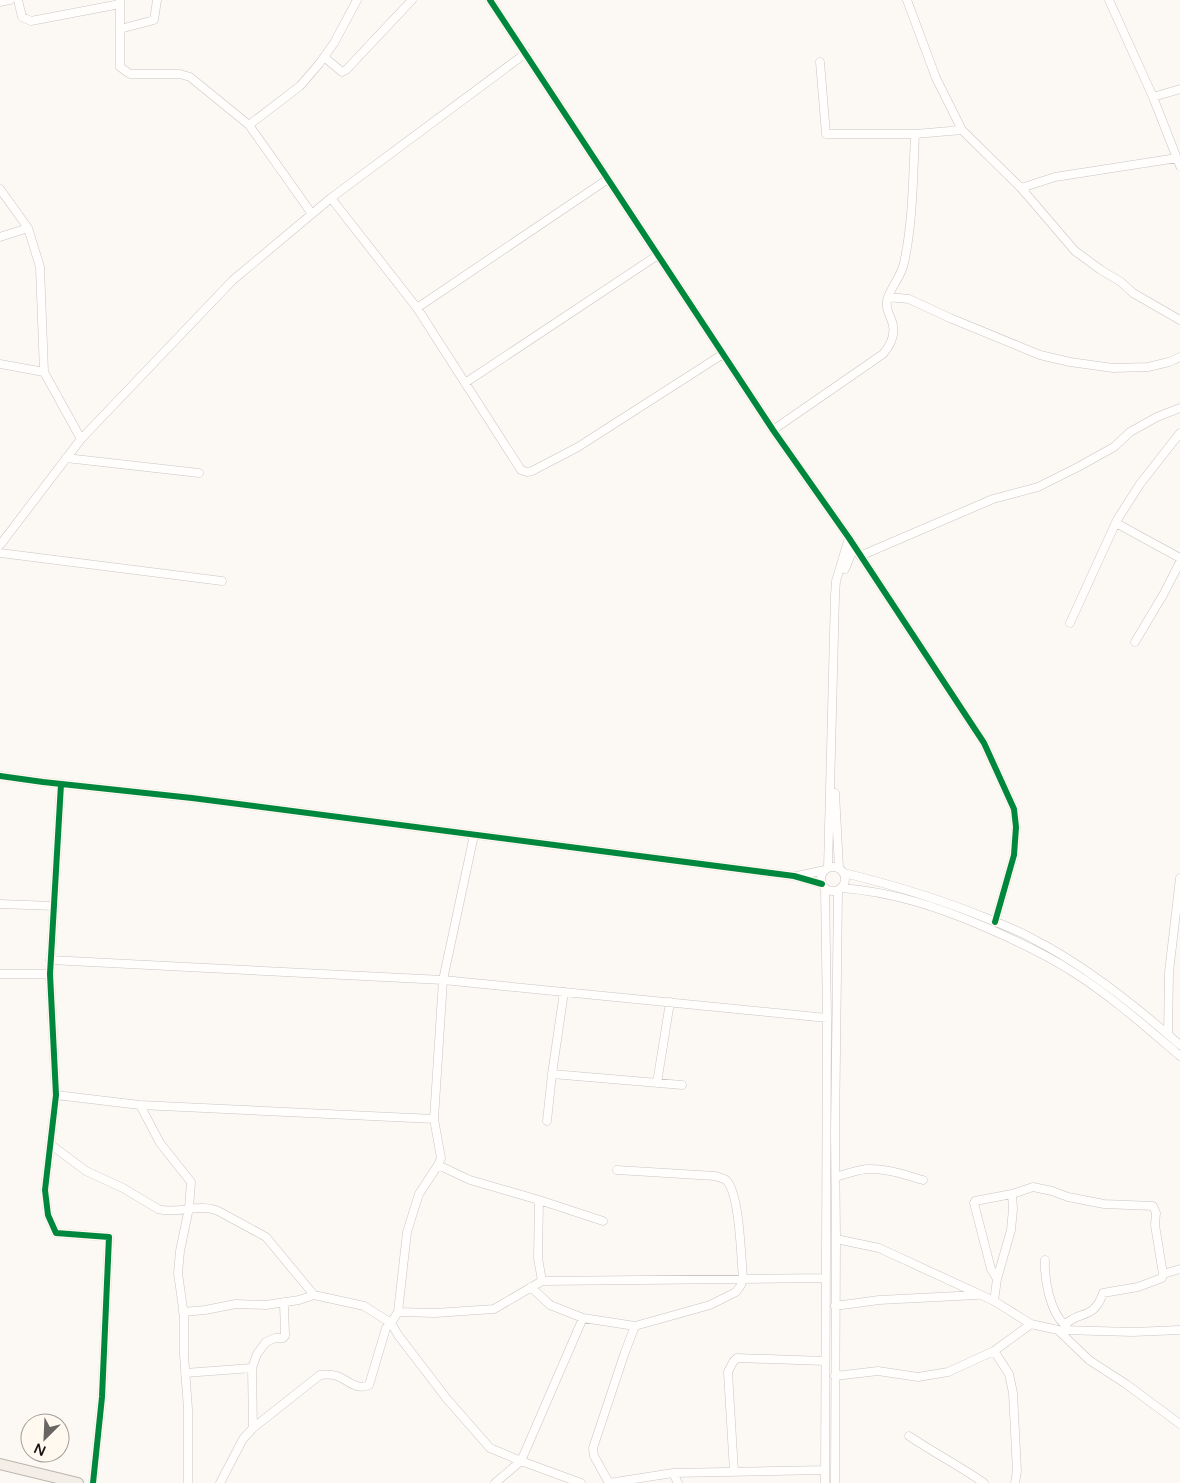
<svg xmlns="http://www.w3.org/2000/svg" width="1180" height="1483" viewBox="0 0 1180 1483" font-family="'Varela Round',sans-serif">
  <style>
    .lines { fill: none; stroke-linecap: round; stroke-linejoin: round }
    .minor-casing { stroke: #c9c6c4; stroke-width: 9 }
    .major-casing { stroke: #bcb4a8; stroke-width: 12 }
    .minor { stroke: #fffefd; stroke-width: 8 }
    .major { stroke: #f3efe8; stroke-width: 10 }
    .cycleway-casing { stroke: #fff9f0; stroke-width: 9 }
    .cycleway { stroke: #00873e; stroke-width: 6 }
  </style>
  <rect width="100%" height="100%" fill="#fcf8f4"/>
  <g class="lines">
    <defs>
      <path id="minor" d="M18,0L22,17L31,21L120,4
        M120,0V67L130,74H180L190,77L195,81L249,125L312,214
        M490,0L773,430L849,538L984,743L1014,809L1016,827L1014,855L995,922
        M907,0L936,78L962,130L1021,188L1075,251L1101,270L1121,282L1133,293L1180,320
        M1109,0L1153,97L1180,166
        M0,2L10,0
        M120,29L154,20L157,0
        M324,57L342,72L346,70L412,0
        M820,62L826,134H915L962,130
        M1153,97L1180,89
        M249,125L300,86L319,64L334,43L357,0
        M1021,188L1055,177L1177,158
        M0,189L28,228L40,267L44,372L81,439
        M331,198L417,308L521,470L527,472L532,471L578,447L723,354
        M0,237L28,228
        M888,297L909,299L950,318L1040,355L1070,362L1113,368L1148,367L1169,362L1180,357
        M417,308L608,179
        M0,364L44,372
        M465,383L658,255
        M773,430L883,354C889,347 895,337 893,326C892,317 885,311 887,301C889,289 901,278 904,263C913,222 913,176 915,134
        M66,458L199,473
        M1116,523L1180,558
        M0,545L81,439L233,280L331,198L526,53
        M0,553L222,581
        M860,556L993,499L1038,487L1078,467L1114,447L1130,432L1157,417L1180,408
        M845,569L854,547
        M1070,623L1117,520L1140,484L1180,433
        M1135,642L1163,595L1180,562
        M0,776L43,782L192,798L794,876L822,884
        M61,784L50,974L56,1095L45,1190L48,1215L56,1233L109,1237L102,1397L93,1483
        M835,793L839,868
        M821 879a12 12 0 1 1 24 0a12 12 0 1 1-24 0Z
        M828,868L835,595L836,581L849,538
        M844,873C893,885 940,899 986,918C1003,925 1020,931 1035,940C1086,966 1137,1007 1180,1045
        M797,876L825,870
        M825,888L827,1018L825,1483
        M842,888C893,892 938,907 985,927C1015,940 1045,954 1073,972C1111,996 1146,1027 1180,1056
        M0,904L54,906
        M50,960L443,980L827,1018
        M0,974H50
        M1168,1034L1169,972L1180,878
        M552,1074L564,992
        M657,1083L670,1002
        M56,1095L140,1105L434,1119L443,980L474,835
        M140,1105L160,1143L191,1182L189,1208L180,1251L178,1273L184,1316V1355L188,1409V1483
        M434,1119L441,1158L438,1165L419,1194L407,1232L398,1312L391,1323L398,1335L447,1399L490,1448L521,1461L581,1483
        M547,1121L552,1074L682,1085
        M50,1144L86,1171L123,1188L158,1209C178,1215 200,1202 220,1212L266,1237L314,1295L364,1306L391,1323L386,1328L369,1385C356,1391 348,1380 337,1376C331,1374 326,1374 320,1375L253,1428L243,1439L220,1483
        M438,1165L470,1180L539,1200L603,1221
        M836,1177C846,1174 856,1170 867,1169C886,1168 905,1175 923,1180
        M539,1200L538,1258L542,1281
        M836,1239L879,1248L994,1301L1031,1324L1058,1330L1089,1360L1126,1384L1180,1424
        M1045,1260C1044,1279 1050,1312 1065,1325
        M997,1279L991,1269L974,1203L975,1201L1012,1194L1033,1187L1052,1191L1068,1197L1104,1204L1153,1206L1156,1213L1155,1225L1163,1274
        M531,1287L550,1305L583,1318L635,1326L710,1305L736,1292L741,1285L743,1279C741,1259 740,1193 726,1180C723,1178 718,1177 715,1176L617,1170
        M994,1301L997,1279L1011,1230L1013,1209L1012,1194
        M835,1306L879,1300L977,1295
        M183,1312L205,1310L236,1304L266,1305L299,1300L314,1295
        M398,1312L435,1313L494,1309L542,1281L825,1278
        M1062,1330L1133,1332L1180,1330
        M1066,1330L1065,1325C1078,1310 1094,1321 1103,1293L1138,1287L1162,1278L1163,1274L1180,1269
        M994,1351L1009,1374L1013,1393L1017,1471L1015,1483
        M185,1373L252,1368
        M835,1376L878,1371L918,1377L948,1372L994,1351L1031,1324
        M253,1428L252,1368L257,1354L266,1342L275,1338H283L285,1336L284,1302
        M909,1436C934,1453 960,1466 984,1483
        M734,1472L728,1372L733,1362L737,1358L825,1361
        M673,1473L825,1470
        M495,1483L521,1461L583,1318
        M609,1483L594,1456L593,1448L625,1352L635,1326
        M609,1483L673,1473L678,1483
        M835,1483L836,1239L835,1133L838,891"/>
      <path id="major" d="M0,1464L78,1483"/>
    </defs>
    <use href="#minor" class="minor-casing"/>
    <use href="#major" class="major-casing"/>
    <use href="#minor" class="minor"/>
    <use href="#major" class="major"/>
    <defs>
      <path id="cycleway" d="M490,0L773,430L849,538L984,743L1014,809L1016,827L1014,855L995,922
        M0,776L43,782L192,798L794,876L822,884
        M61,784L50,974L56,1095L45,1190L48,1215L56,1233L109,1237L102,1397L93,1483"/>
    </defs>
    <use href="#cycleway" class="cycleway-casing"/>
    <use href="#cycleway" class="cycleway"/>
  </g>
  <g transform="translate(45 1438) rotate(204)"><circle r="24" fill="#fff9f0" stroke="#a39e98"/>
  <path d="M0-4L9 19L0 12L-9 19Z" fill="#686562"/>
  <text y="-8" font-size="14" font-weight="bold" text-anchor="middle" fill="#181613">N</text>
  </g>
</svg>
